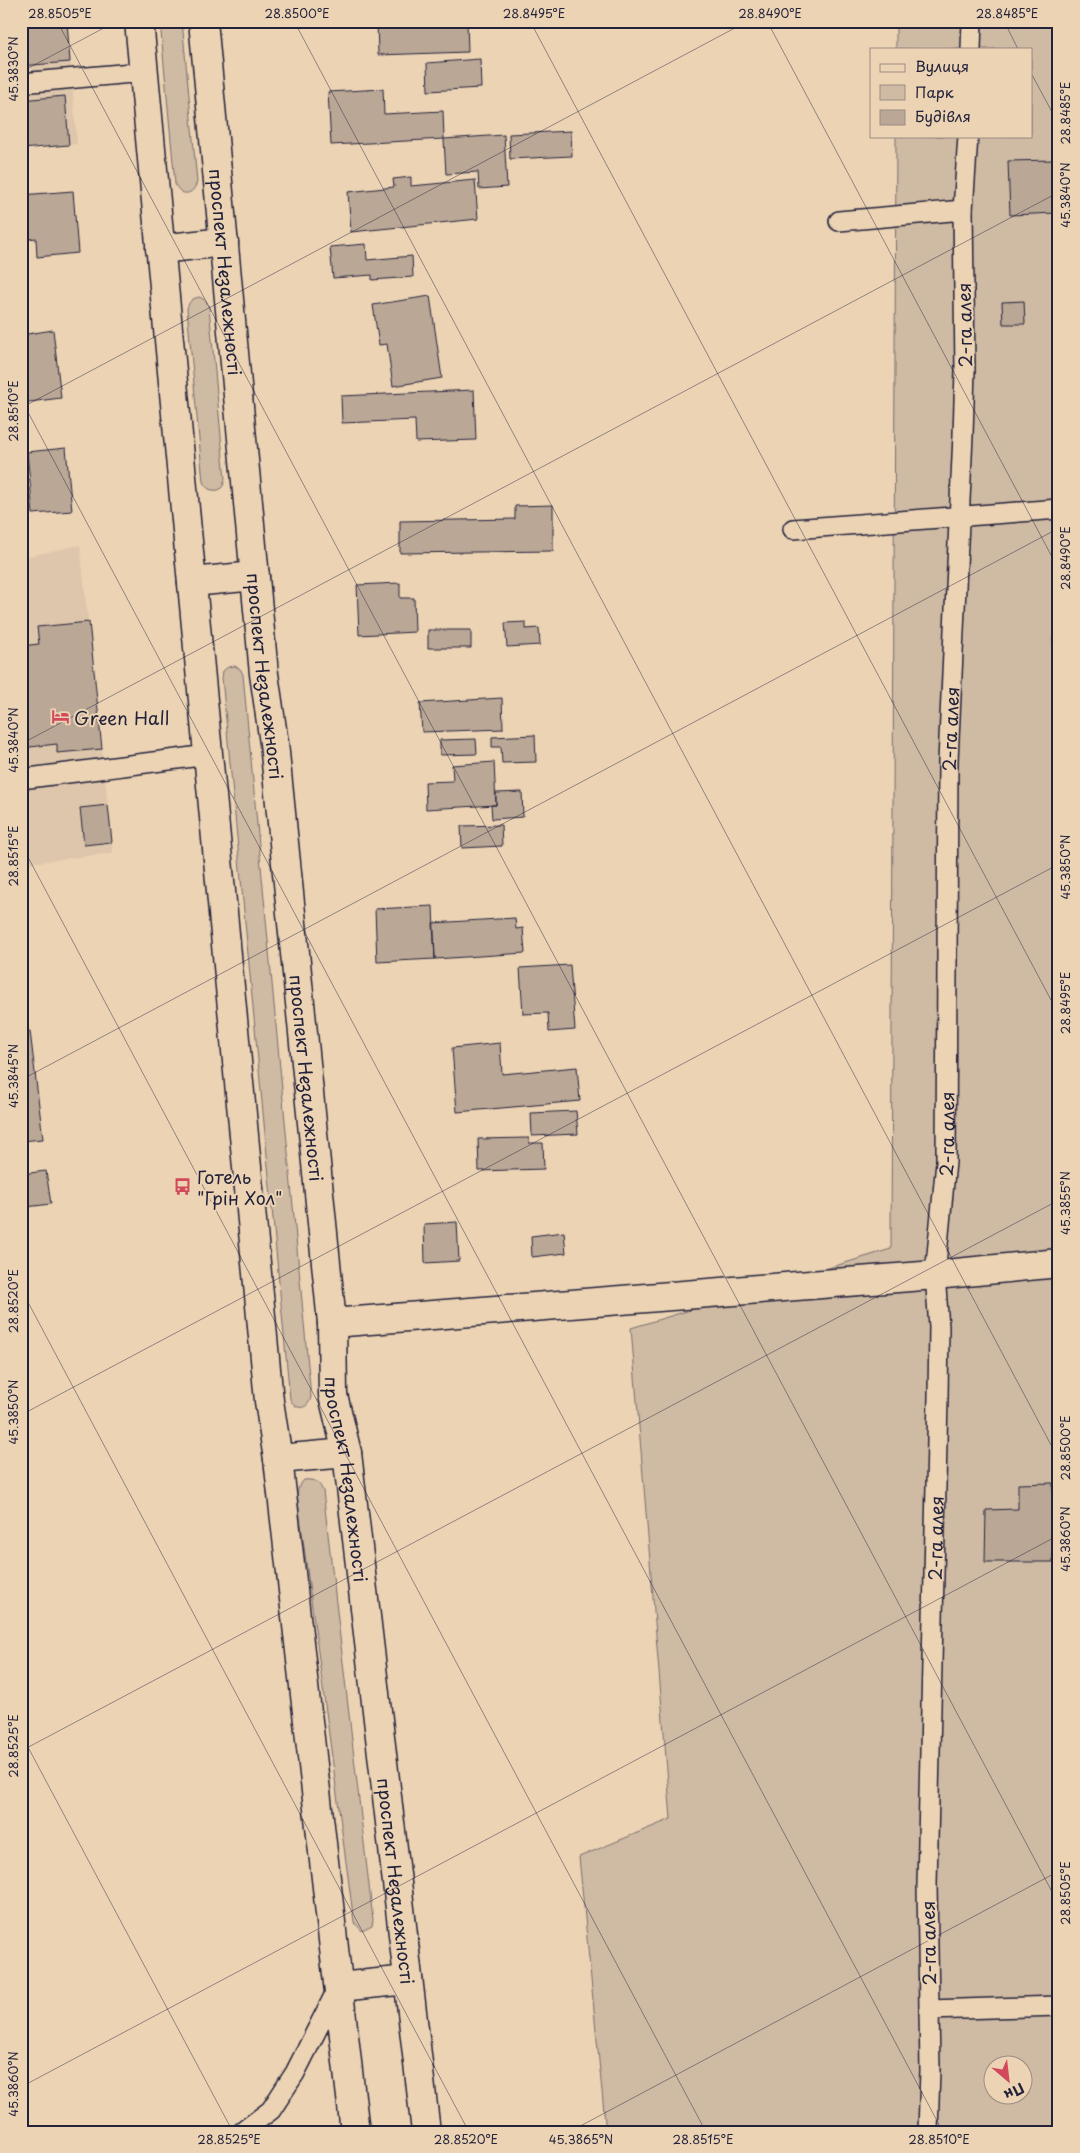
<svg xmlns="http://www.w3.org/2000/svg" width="1080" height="2153" viewBox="0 0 1080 2153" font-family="'Playpen Sans',sans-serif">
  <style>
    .built { fill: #ddc6ab }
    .green { fill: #cfbaa3; stroke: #786e6f; fill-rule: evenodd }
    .building { fill: #baa796; stroke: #22223b }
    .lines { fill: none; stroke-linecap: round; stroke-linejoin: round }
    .lane-casing { stroke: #22223b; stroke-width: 22 }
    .street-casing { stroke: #22223b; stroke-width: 31 }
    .primary-casing { stroke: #22223b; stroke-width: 31 }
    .lane { stroke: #ecd3b4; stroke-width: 19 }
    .street { stroke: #ecd3b4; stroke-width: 28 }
    .primary { stroke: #ecd3b4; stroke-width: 28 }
    .ticks { fill: none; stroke: #22223b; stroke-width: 1; stroke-opacity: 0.45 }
    .labels { text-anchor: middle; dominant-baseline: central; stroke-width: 4; stroke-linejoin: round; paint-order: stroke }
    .street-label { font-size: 18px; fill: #22223b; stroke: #ecd3b4 }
    .poi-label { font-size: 18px; fill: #22223b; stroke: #ecd3b4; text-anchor: start }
    .neatline { fill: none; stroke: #22223b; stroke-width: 2 }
    .ticks-label { font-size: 12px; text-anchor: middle; fill: #22223b }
  </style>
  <rect width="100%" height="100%" fill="#ecd3b4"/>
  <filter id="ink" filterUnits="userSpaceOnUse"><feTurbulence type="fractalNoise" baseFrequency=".02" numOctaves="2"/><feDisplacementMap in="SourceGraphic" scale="10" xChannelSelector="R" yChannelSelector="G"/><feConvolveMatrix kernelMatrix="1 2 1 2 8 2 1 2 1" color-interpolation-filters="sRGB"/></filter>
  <g filter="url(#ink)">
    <path class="built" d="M21,21H67L77,144L21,149Z
      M80,545L113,853L21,864V558Z"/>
    <path class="green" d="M160,21H182L197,182C193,196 181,197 175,184Z
      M896,21H1059V2132H606L579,1857L671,1819L631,1328L891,1249L896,136H1031V49H896ZM992,2066H1022V2096H992Z
      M200,297L206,301L209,307L225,479L223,486L219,490C210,491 207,489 203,482L187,309C189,301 192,298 200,297Z
      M235,666L241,670L243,675L311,1397C308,1410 296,1411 290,1399L222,678L223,671L228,667Z
      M304,1480C315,1479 319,1482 323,1491L373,1920L372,1926L362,1931L354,1922L297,1494L299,1486Z"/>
    <path class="building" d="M41,21H67L70,62L21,66V23Z
      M377,21H467L468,52L378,55Z
      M480,59L481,88L428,91L427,63Z
      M383,89L384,114L443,111L444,139L331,145L328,92Z
      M65,96L69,145L21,149V100Z
      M571,131L572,156L510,159L509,134Z
      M504,135L507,187L479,189L478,172L446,174L444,139Z
      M1055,160L1057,213L1010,215L1008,161Z
      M411,177V186L475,180L478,219L351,232L348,192L394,187L393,179Z
      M73,191L78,253L37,257L36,238L21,240V195Z
      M366,244L367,260L412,256L413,277L372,280V275L333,278L330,247Z
      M430,296L442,378L393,386L387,344L379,345L373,305Z
      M1024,301L1025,324H1003L1002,302Z
      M53,330L61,398L21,403V335Z
      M474,390L476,440L416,442L415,420L342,423L341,396Z
      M66,448L72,511L33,514L27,452Z
      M553,505V551L400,553V521L515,519V506Z
      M400,583V598H414L415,632L359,635L357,585Z
      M89,622L102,749L57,753V744L21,748V646L39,644L37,627Z
      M526,622V629L539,628L540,645L507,647L505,623Z
      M428,630H471V648H428Z
      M1053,636H1059V714H1056Z
      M502,698L503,729L422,732L420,703Z
      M535,735L536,762L502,763L501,747H492V737Z
      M476,739L477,754L440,755V740Z
      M494,762L496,805L426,809L425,782L453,781L452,765Z
      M522,792L523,817L492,819L491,805H496V793Z
      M108,805L112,842L84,845L80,808Z
      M501,825L502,846L462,848L461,826Z
      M433,906L435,959L377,962L375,909Z
      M515,918L516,929L523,928L525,953L435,959L433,923Z
      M570,965L575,1030L549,1032L548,1013L523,1014L520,968Z
      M30,1031L43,1139L21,1141V1032Z
      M500,1043L502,1074L577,1067L580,1101L457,1112L452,1048Z
      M576,1111L578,1134L532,1136L531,1113Z
      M529,1138V1143H543L544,1169L479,1171L478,1139Z
      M46,1171L51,1204L26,1207L22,1174Z
      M457,1222L459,1261L425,1263L424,1224Z
      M564,1232L566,1253L532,1257L531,1236Z
      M1053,1483V1562H985L986,1510L1018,1509V1484Z"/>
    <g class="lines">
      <defs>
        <g id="lane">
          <path d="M971,49L972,21"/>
          <path d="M21,83L143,72"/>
          <path d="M839,221L963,210"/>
          <path d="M793,529L1059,509"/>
          <path d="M21,779L208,755"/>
          <path d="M929,2010L1059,2006"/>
          <path d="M242,2132L271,2110L295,2073L338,1988"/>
          <path id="s1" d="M928,2132L930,2070L927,1885L938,1397L939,1327L935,1275L946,1162L948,761L963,435L965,370L963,210L968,136"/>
        </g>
        <path id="street" d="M332,1323L935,1275L1059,1263"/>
        <g id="primary">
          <path d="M139,21L269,1401L278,1459L355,2132"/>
          <path id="s2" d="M203,21L264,674L274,743L332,1323L333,1395L347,1453L426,2132"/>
          <path d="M160,249L224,242"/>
          <path d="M192,582L255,576"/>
          <path d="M278,1459L347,1453"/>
          <path d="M339,1987L408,1980"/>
        </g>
      </defs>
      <use href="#lane" class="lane-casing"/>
      <use href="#street" class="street-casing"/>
      <use href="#primary" class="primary-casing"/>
      <use href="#lane" class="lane"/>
      <use href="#street" class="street"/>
      <use href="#primary" class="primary"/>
    </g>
  </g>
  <path class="ticks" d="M57,21L1059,1905M294,21L1059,1460M530,21L1059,1015M767,21L1059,570M1004,21L1018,49M21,72L117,21M1031,73L1059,125M21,399L943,2132M21,408L748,21M21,744L1059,192M21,844L706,2132M21,1080L1059,528M21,1289L469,2132M21,1415L1059,864M21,1734L233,2132M21,1751L1059,1200M21,2087L1059,1535M569,2132L1059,1871"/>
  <defs>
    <symbol id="hotel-bare" viewBox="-9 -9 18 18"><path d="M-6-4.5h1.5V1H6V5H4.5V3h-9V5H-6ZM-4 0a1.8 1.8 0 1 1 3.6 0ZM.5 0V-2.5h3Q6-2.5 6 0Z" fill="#d1495b" stroke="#ecd3b4" stroke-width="2.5" paint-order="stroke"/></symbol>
    <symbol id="bus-bare" viewBox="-9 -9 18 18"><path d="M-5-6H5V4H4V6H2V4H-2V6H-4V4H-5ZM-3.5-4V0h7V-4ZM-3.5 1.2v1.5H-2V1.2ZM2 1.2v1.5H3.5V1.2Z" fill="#d1495b" stroke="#ecd3b4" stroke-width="2.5" paint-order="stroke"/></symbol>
  </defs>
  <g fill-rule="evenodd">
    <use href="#hotel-bare" x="48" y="704" width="25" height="25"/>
    <use href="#bus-bare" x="170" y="1174" width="25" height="25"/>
  </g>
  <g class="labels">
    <g class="street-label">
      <text stroke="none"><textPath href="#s2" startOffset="252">проспект Незалежності</textPath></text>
      <text transform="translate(964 325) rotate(-91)">2-га алея</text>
      <text stroke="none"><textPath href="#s2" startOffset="658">проспект Незалежності</textPath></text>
      <text stroke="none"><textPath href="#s1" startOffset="1404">2-га алея</textPath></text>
      <text stroke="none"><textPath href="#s2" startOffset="1062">проспект Незалежності</textPath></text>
      <text stroke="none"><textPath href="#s1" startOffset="999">2-га алея</textPath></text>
      <text stroke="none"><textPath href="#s2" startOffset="1466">проспект Незалежності</textPath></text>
      <text stroke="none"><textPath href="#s1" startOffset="594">2-га алея</textPath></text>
      <text stroke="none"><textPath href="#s2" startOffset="1871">проспект Незалежності</textPath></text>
      <text transform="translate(928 1943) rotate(-91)">2-га алея</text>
    </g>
    <g class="poi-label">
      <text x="74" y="717">Green Hall</text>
      <text x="197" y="1176">Готель<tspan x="197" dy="21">"Грін Хол"</tspan></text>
    </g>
  </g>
  <rect width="1080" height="2153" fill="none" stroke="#ecd3b4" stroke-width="55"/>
  <rect x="870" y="48" width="162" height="90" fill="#ecd3b4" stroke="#9b8c84"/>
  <rect x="880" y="64" width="25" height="8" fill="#ecd3b4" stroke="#9b8c84"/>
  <text x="915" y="72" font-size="15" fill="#22223b">Вулиця</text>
  <rect x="880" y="85" width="25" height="15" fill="#cfbaa3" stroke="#9b8c84"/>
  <text x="915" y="98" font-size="15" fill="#22223b">Парк</text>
  <rect x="880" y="110" width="25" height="15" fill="#baa796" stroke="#9b8c84"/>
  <text x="915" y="122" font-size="15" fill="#22223b">Будівля</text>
  <g transform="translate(1008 2080) rotate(152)"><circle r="24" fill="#ecd3b4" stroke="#9b8c84"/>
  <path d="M0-4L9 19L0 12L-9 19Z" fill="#d1495b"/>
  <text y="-8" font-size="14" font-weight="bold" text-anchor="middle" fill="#22223b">Пн</text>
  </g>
  <rect x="28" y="28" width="1024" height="2098" class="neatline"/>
  <g class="ticks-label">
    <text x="60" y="18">28.8505°E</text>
    <text x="297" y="18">28.8500°E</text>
    <text x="534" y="18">28.8495°E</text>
    <text x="770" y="18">28.8490°E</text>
    <text x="1007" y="18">28.8485°E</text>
    <text transform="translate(14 69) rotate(-90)" y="4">45.3830°N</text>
    <text transform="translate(1066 113) rotate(-90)" y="4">28.8485°E</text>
    <text transform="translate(1066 195) rotate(-90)" y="4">45.3840°N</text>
    <text transform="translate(14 411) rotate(-90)" y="4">28.8510°E</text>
    <text transform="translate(1066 558) rotate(-90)" y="4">28.8490°E</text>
    <text transform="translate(14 740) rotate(-90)" y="4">45.3840°N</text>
    <text transform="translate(14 856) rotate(-90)" y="4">28.8515°E</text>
    <text transform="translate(1066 867) rotate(-90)" y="4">45.3850°N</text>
    <text transform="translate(1066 1003) rotate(-90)" y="4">28.8495°E</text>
    <text transform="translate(14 1076) rotate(-90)" y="4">45.3845°N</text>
    <text transform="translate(1066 1203) rotate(-90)" y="4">45.3855°N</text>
    <text transform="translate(14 1301) rotate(-90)" y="4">28.8520°E</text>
    <text transform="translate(14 1412) rotate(-90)" y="4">45.3850°N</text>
    <text transform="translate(1066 1448) rotate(-90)" y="4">28.8500°E</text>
    <text transform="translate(1066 1539) rotate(-90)" y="4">45.3860°N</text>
    <text transform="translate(14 1746) rotate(-90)" y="4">28.8525°E</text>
    <text transform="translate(1066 1893) rotate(-90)" y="4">28.8505°E</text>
    <text transform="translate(14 2084) rotate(-90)" y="4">45.3860°N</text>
    <text x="229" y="2144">28.8525°E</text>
    <text x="466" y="2144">28.8520°E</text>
    <text x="581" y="2144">45.3865°N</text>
    <text x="703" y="2144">28.8515°E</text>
    <text x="939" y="2144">28.8510°E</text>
  </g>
</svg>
